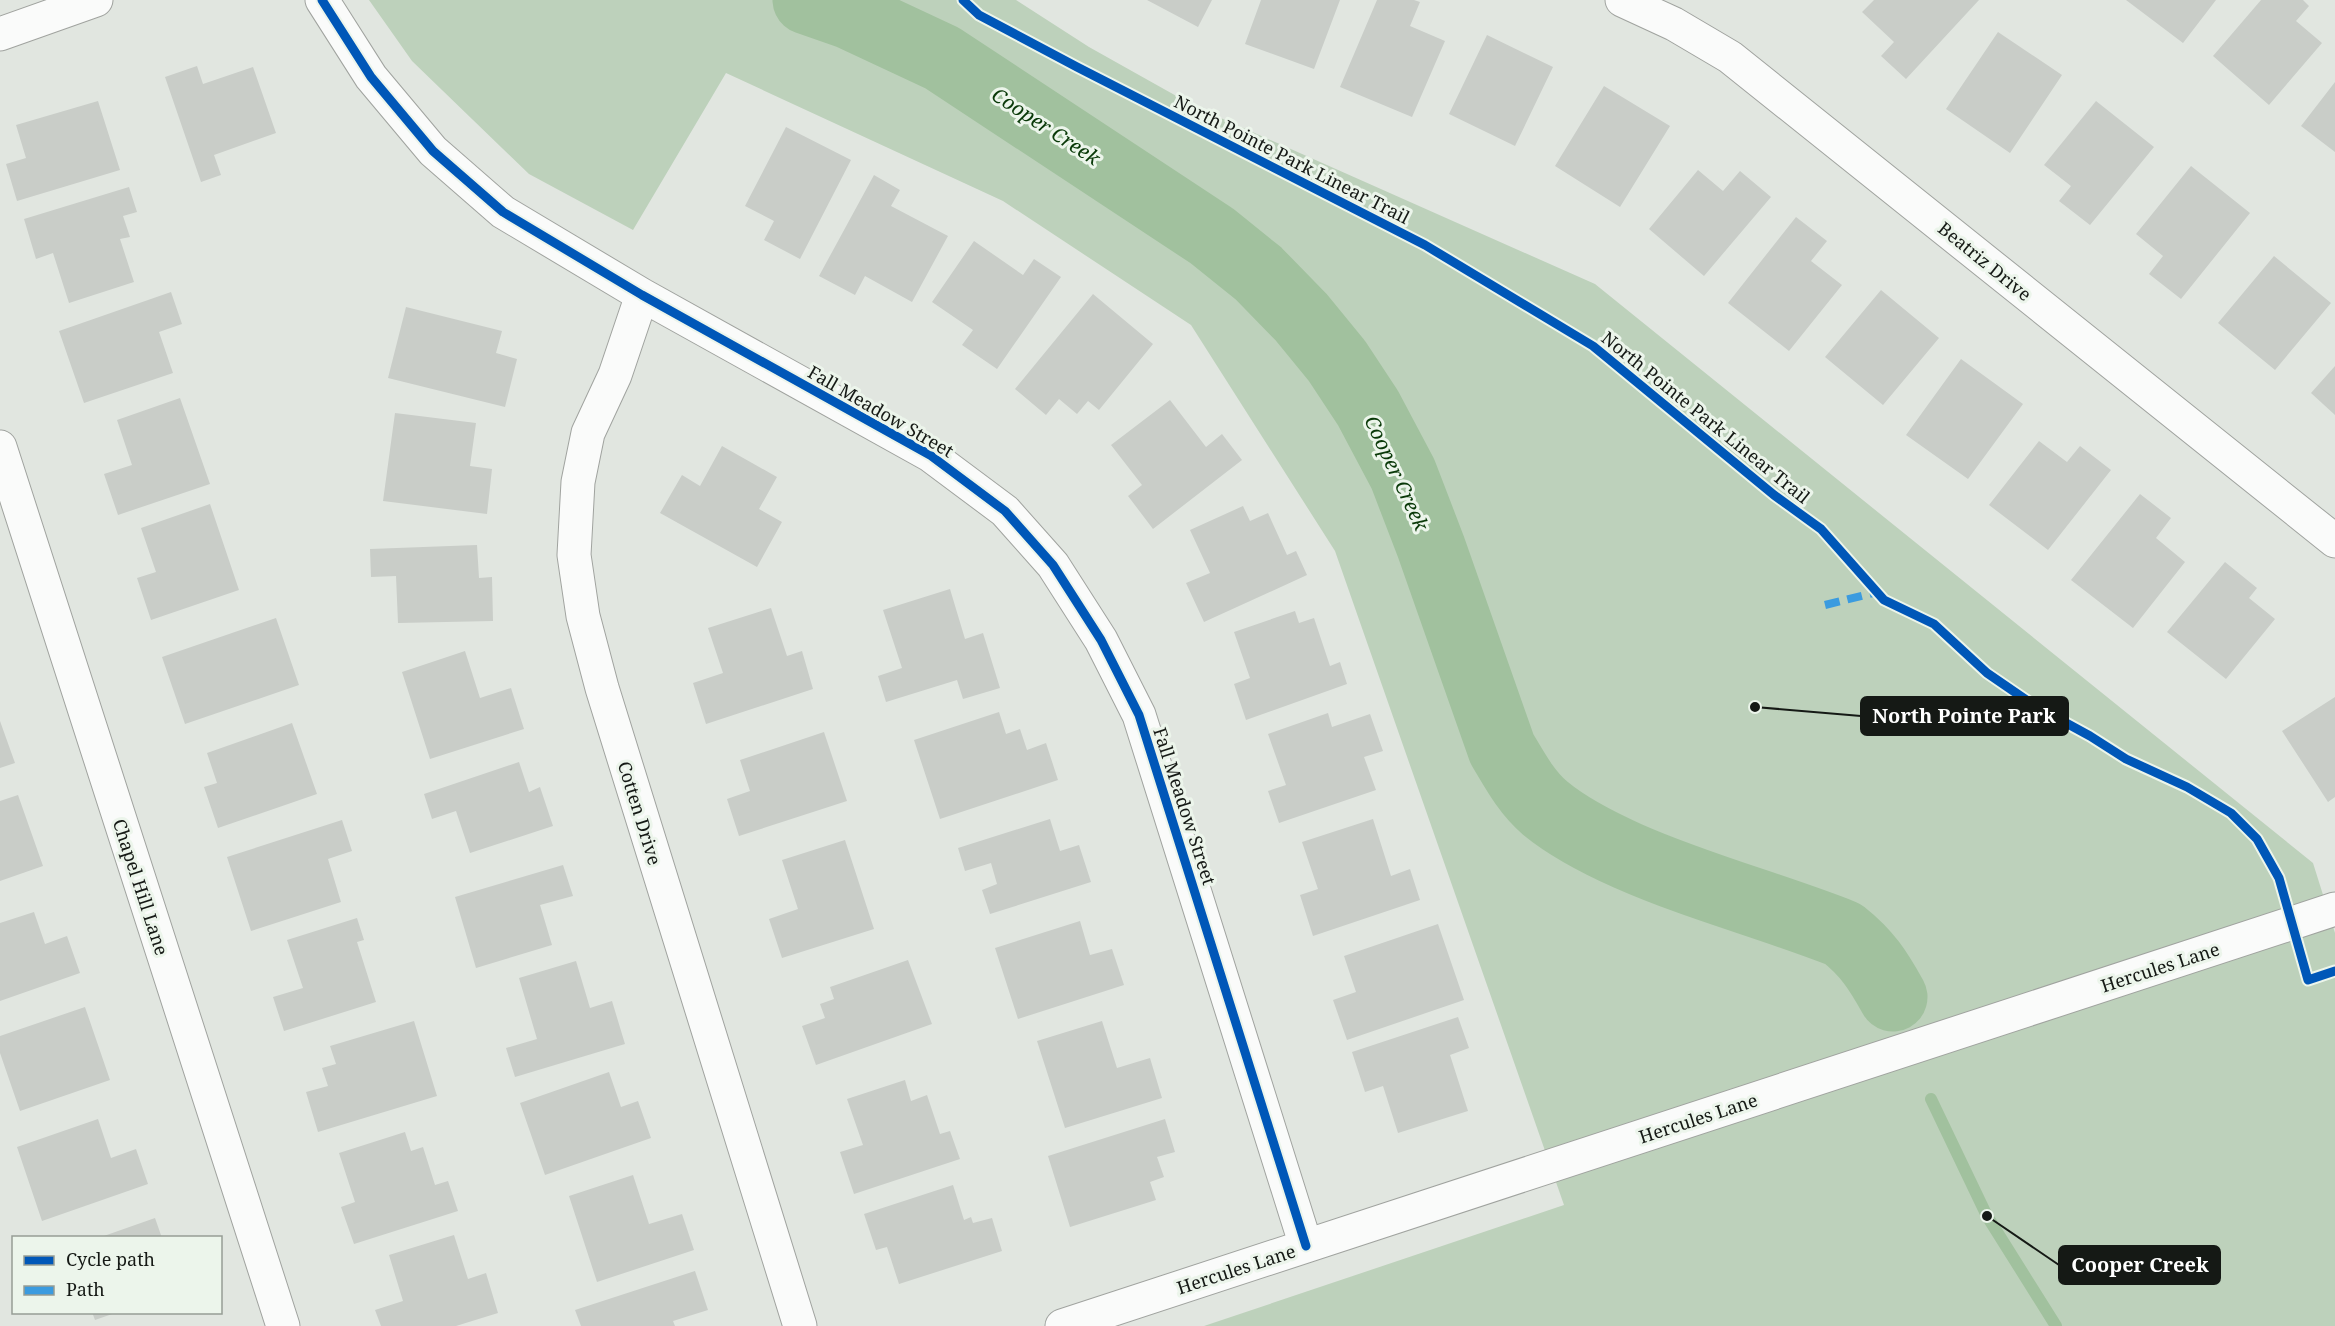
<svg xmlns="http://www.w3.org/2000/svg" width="2335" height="1326" viewBox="0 0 2335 1326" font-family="'Noto Serif',serif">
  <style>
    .green { fill: #bdd1bb }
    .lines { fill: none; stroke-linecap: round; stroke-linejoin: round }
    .stream { stroke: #a1c19e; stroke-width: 12 }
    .river { stroke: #a1c19e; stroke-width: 69 }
    .building { fill: #c9cdc8 }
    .minor-casing { stroke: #a0a39f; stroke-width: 35 }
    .minor { stroke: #fafbfa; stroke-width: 33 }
    .quiet { stroke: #3b9bdf; stroke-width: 8; stroke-dasharray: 15 8; stroke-linecap: butt }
    .cycleway-casing { stroke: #ecf5eb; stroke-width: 13 }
    .cycleway { stroke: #0057b8; stroke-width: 9 }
    .labels { text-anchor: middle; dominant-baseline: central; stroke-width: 6; stroke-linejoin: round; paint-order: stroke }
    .street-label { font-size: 18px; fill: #151915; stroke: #ecf5eb }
    .water-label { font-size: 20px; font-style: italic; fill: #093908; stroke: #ecf5eb }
    .leader { fill: none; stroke: #151915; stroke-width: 2 }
    .callout-dot { fill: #151915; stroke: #ecf5eb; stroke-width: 2 }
    .callout { fill: #151915; stroke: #151915; stroke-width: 2 }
    .callout-label { font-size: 20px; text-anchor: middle; font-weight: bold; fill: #fff }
  </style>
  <rect width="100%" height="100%" fill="#e1e6e0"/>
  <path class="green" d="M369,0H1016L1089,47L1196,107L1595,284L2313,863L2335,933V1326H1204L1564,1205L1335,551L1191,325L1003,201L726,73L633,230L529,174L412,61Z"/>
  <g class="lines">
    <path class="stream" d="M1931,1099L1987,1216L2056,1326"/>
    <path class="river" d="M807,0L850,15L942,58L1212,236L1258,273L1301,317L1337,361L1368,408L1403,474L1431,547L1502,749C1514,769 1526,792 1545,808C1569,828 1599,843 1628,856C1698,887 1772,906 1843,934C1867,953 1878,970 1893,997"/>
  </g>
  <path class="building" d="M1147,0H1212L1198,27Z
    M1261,0H1340L1314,69L1245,44Z
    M1377,0H1414L1420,2L1410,26L1445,41L1412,117L1340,87Z
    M1874,0H1979L1906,79L1881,56L1894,42L1862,12Z
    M2126,0H2216L2183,43Z
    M2261,0H2303L2309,6L2296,21L2322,43L2269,105L2213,56Z
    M1998,32L2062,75L2010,153L1946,109Z
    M1487,35L1553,67L1515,146L1449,114Z
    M197,66L203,84L253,67L276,133L214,155L221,175L201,182L165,77Z
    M2335,82V152L2301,126Z
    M1604,86L1670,126L1620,207L1555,166Z
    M98,101L120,170L17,201L6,164L26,158L16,125Z
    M2096,101L2154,147L2090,225L2059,201L2071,186L2044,165Z
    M786,127L851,160L800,259L764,240L774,221L745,206Z
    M2191,166L2250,213L2181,299L2149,274L2163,256L2136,234Z
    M1698,170L1723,191L1740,171L1771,197L1704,276L1649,229Z
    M874,175L900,190L891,206L948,236L912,302L865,276L855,295L819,276Z
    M129,187L137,212L123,216L130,237L120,239L134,282L69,303L53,253L36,259L24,219Z
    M1796,217L1827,241L1811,261L1842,285L1789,351L1728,303Z
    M974,241L1023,275L1034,259L1061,277L997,369L962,345L973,330L932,302Z
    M2274,256L2331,303L2275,370L2218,323Z
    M1881,290L1939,338L1883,405L1825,357Z
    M171,292L182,324L159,332L173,373L84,403L59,331Z
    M1093,294L1153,344L1099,410L1088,401L1077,414L1059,399L1046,415L1015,389Z
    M406,307L502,331L496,353L517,359L505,407L388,378Z
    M1961,359L2023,404L1968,479L1906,435Z
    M2335,366V415L2311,393Z
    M180,398L210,484L118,515L104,474L132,465L117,420Z
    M1170,400L1206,447L1222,434L1242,460L1153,529L1128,496L1142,485L1111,445Z
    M395,413L476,423L470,466L492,469L487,514L383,501Z
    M2039,441L2067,462L2080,446L2111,470L2048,550L1989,505Z
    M722,446L777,477L759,509L782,522L757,567L660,513L682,475L700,486Z
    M2140,494L2171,518L2156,538L2185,562L2133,628L2071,580Z
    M210,504L239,590L151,620L137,578L156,572L141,528Z
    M1243,506L1250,521L1268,513L1287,555L1296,551L1307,575L1204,622L1186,583L1210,573L1190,530Z
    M477,545L479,578L492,577L493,621L398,623L396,576L371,577L370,549Z
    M2225,562L2257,588L2249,598L2275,619L2226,679L2167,632Z
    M950,589L965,639L983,633L1000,688L963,699L957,680L886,702L878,676L902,668L883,610Z
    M771,608L787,656L802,651L813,689L706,724L693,683L723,673L708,628Z
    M1295,611L1299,623L1314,618L1330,666L1340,662L1347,684L1246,720L1234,684L1250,678L1234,632Z
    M276,618L299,685L185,724L162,657Z
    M465,651L480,698L511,688L524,729L430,759L402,672Z
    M2335,697V797L2328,802L2282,731Z
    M999,712L1006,734L1020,729L1027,750L1046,743L1058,780L940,819L914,740Z
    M1328,713L1332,727L1370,714L1383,751L1364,757L1376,790L1279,823L1268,791L1286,785L1268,734Z
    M0,721L15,763L0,768Z
    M292,723L317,794L218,828L204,787L217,783L207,753Z
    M824,732L847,801L739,836L727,799L750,791L740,760Z
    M519,762L529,792L540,787L553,826L470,853L456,811L432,819L424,794Z
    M18,795L43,866L0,881V801Z
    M1050,819L1060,851L1079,845L1091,882L990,914L982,890L997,884L991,863L965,871L958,848Z
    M1373,819L1391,876L1410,869L1420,900L1313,936L1300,895L1318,889L1302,842Z
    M342,820L352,851L328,859L341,902L251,931L227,857Z
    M845,840L874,929L782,958L769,919L798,909L782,860Z
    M563,865L573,896L540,905L552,945L476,968L455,897Z
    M34,912L45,944L67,936L80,973L0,1001V923Z
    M357,918L364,940L357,942L376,1002L284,1031L273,997L303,988L287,940Z
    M1080,921L1090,955L1112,949L1124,985L1018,1019L995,948Z
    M1438,924L1464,1000L1347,1040L1333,1000L1356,992L1344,956Z
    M908,960L932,1024L816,1065L802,1026L825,1018L820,1004L834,999L830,987Z
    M576,961L590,1008L612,1001L625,1044L515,1077L506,1048L537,1039L519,978Z
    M85,1007L110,1080L20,1111L0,1053V1036Z
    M1458,1017L1469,1048L1450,1055L1468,1111L1398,1133L1383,1086L1365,1092L1352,1052Z
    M414,1021L437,1096L318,1132L306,1092L328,1086L322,1068L336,1064L330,1046Z
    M1102,1021L1117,1068L1150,1058L1162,1098L1065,1128L1037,1041Z
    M609,1072L621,1107L638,1101L651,1138L545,1175L520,1103Z
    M905,1080L911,1101L927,1095L940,1134L950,1131L960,1159L854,1194L840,1152L863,1145L847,1099Z
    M98,1119L111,1158L136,1149L148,1184L42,1221L17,1147Z
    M1165,1119L1175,1152L1157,1157L1164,1177L1150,1182L1156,1200L1070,1227L1048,1156Z
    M405,1132L411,1151L423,1147L435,1185L448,1181L458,1211L354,1244L341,1207L355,1202L339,1153Z
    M633,1175L649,1224L682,1214L694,1250L597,1282L569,1196Z
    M953,1185L964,1220L971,1217L973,1223L992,1218L1002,1251L899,1284L887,1247L876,1250L864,1214Z
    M155,1218L162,1238H101V1237Z
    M454,1235L468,1279L486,1273L498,1313L456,1326H381L375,1310L403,1301L389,1255Z
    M695,1271L708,1310L673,1321L675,1326H581L575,1310Z
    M92,1312H115V1313L95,1320Z"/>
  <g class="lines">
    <defs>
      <path id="minor" d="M322,0L371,77L433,151L503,212L642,295L930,455L1005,511L1053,565L1101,640L1139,715L1306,1246
        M1622,0L1674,24L1730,57L2335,541
        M0,34L96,0
        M642,295L615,375L588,433L578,482L574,555L583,616L602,688L800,1326
        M0,447L283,1326
        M1062,1326L2335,909"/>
    </defs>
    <use href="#minor" class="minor-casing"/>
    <use href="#minor" class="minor"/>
    <path class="quiet" d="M1825,605L1877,592"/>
    <defs>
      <path id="cycleway" d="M322,0L371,77L433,151L503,212L642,295L930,455L1005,511L1053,565L1101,640L1139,715L1306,1246
        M963,0L979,15L1077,67L1425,245L1593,346L1774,495L1821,529L1884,600L1934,624L1987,673L2035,706L2090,736L2126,759L2187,787L2231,813L2257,839L2279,878L2308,980L2335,971"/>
    </defs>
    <use href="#cycleway" class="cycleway-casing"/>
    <use href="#cycleway" class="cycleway"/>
  </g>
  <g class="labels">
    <g class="street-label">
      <text transform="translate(1292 159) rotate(27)">North Pointe Park Linear Trail</text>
      <text transform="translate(1985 261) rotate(39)">Beatriz Drive</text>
      <text transform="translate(881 411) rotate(30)">Fall Meadow Street</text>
      <text transform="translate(1706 417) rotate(39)">North Pointe Park Linear Trail</text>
      <text transform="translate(1185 806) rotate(72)">Fall Meadow Street</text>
      <text transform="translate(640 813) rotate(73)">Cotten Drive</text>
      <text transform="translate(141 887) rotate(72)">Chapel Hill Lane</text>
      <text transform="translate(2160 967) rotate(-18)">Hercules Lane</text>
      <text transform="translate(1698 1118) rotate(-18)">Hercules Lane</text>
      <text transform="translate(1236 1269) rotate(-18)">Hercules Lane</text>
    </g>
    <g class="water-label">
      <text transform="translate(1046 126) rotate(33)">Cooper Creek</text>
      <text transform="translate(1397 473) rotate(65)">Cooper Creek</text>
    </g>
  </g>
  <path class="leader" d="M1755 707L1861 716M1987 1216L2059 1265"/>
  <g class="callout-dot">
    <circle cx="1755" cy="707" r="6"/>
    <circle cx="1987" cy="1216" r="6"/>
  </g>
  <g class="callout">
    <rect x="1861" y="697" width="207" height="38" rx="6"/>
    <rect x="2059" y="1246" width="161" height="38" rx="6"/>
  </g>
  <g class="callout-label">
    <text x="1964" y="723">North Pointe Park</text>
    <text x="2140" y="1272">Cooper Creek</text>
  </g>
  <rect x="12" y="1236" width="210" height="78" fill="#ecf5eb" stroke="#969d95" stroke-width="1.5"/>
  <rect x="24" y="1256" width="30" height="9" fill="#0057b8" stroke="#969d95" stroke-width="1.5"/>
  <text x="66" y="1266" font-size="18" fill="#151915">Cycle path</text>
  <rect x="24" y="1286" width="30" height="9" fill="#3b9bdf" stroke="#969d95" stroke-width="1.5"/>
  <text x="66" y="1296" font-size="18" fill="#151915">Path</text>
</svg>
